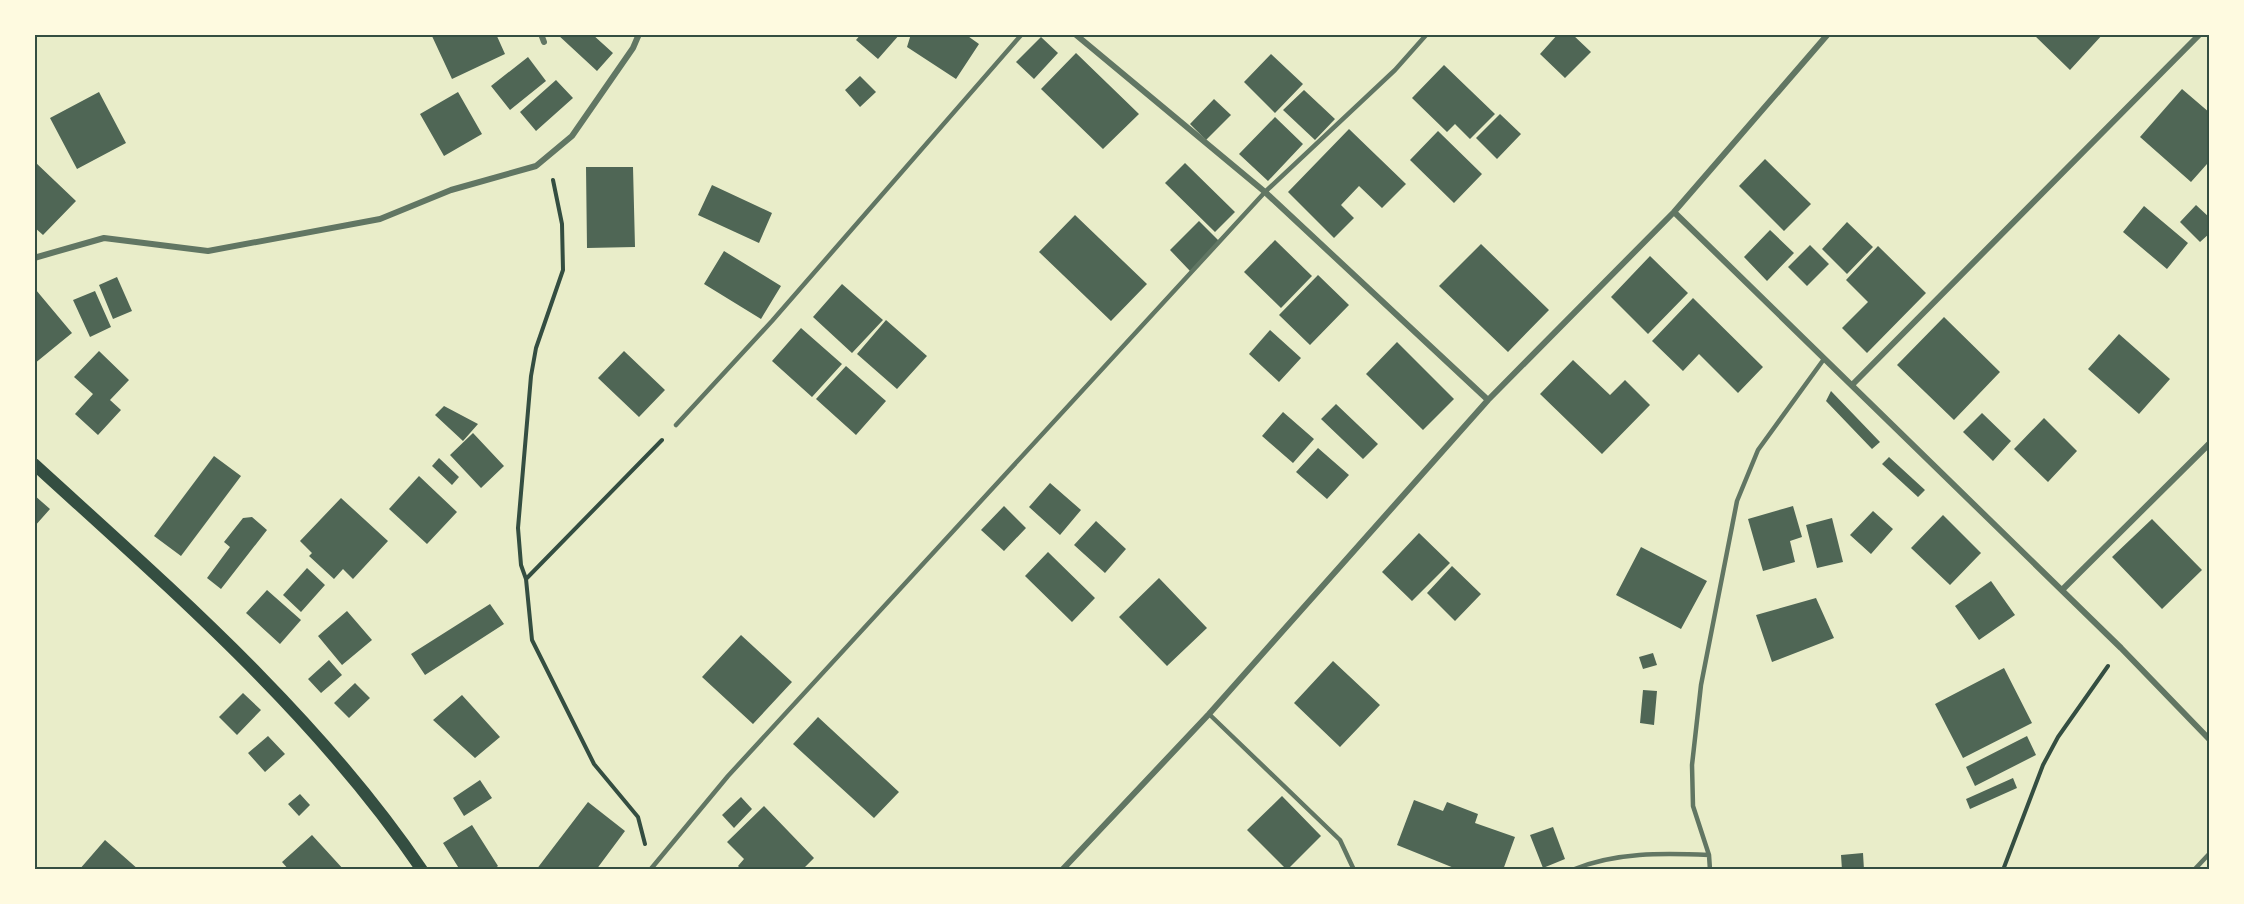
<svg xmlns="http://www.w3.org/2000/svg" width="2244" height="904" viewBox="0 0 2244 904" font-family="'DejaVu Sans',sans-serif">
  <style>
    .building { fill: #4f6655 }
    .lines { fill: none; stroke-linecap: round; stroke-linejoin: round }
    .path { stroke: #344e41; stroke-width: 4 }
    .service { stroke: #617663; stroke-width: 4.5 }
    .minor { stroke: #617663; stroke-width: 6 }
    .secondary { stroke: #344e41; stroke-width: 12 }
    .neatline { fill: none; stroke: #344e41; stroke-width: 2 }
  </style>
  <rect width="100%" height="100%" fill="#e9edc9"/>
  <path class="building" d="M431,34H496L505,54L452,79Z
    M557,34H592L613,53L597,71Z
    M861,34H900L878,59L856,40Z
    M911,34H965L979,44L956,79L907,47Z
    M1558,34H1572L1591,52L1565,78L1540,54Z
    M2033,34H2103L2070,70Z
    M1041,37L1058,53L1034,79L1016,62Z
    M1076,53L1139,114L1103,149L1041,89Z
    M1271,54L1303,84L1275,113L1244,82Z
    M528,57L546,81L510,110L491,86Z
    M1444,65L1495,114L1470,139L1455,124L1447,132L1412,98Z
    M860,76L876,92L860,107L845,90Z
    M556,80L573,98L536,131L520,112Z
    M2182,89L2210,113V165L2207,164L2191,182L2140,137Z
    M1304,90L1335,119L1315,140L1283,110Z
    M99,92L126,143L77,169L50,118Z
    M458,92L482,134L444,156L420,114Z
    M1214,99L1231,115L1206,140L1190,124Z
    M1500,114L1521,134L1497,159L1476,138Z
    M1275,117L1303,144L1268,181L1239,154Z
    M1349,129L1406,184L1382,208L1359,186L1341,205L1354,218L1334,238L1288,192Z
    M1438,131L1482,174L1454,203L1410,160Z
    M1765,159L1811,204L1784,231L1739,186Z
    M34,161L76,201L43,235L34,227Z
    M1185,163L1235,212L1215,232L1165,183Z
    M586,167H633L635,247L587,248Z
    M712,185L772,213L759,243L698,215Z
    M2196,205L2210,218V233L2200,242L2180,222Z
    M2144,206L2188,243L2167,269L2123,232Z
    M1075,215L1147,284L1111,321L1039,252Z
    M1199,221L1219,241L1190,271L1170,250Z
    M1847,222L1873,247L1847,274L1822,249Z
    M1770,230L1794,253L1767,281L1744,257Z
    M1275,240L1312,276L1281,308L1244,272Z
    M1481,244L1549,310L1508,352L1439,286Z
    M1810,245L1829,264L1807,286L1788,267Z
    M1878,246L1926,293L1867,353L1842,328L1868,302L1846,280Z
    M724,251L781,286L761,319L704,284Z
    M1650,256L1688,293L1648,334L1611,297Z
    M1318,275L1349,305L1310,345L1279,315Z
    M117,277L132,311L113,319L99,285Z
    M842,284L883,320L852,353L813,317Z
    M36,290L72,333L34,364V291Z
    M95,291L111,327L90,337L73,300Z
    M1693,298L1763,367L1738,393L1699,354L1683,371L1652,341Z
    M1944,317L2000,372L1954,420L1897,365Z
    M886,320L927,356L897,389L857,354Z
    M801,328L842,364L812,397L772,361Z
    M1270,330L1301,358L1279,382L1249,354Z
    M2119,334L2170,379L2139,414L2088,369Z
    M1397,342L1454,399L1423,430L1366,374Z
    M99,351L129,380L110,400L121,410L98,435L75,414L93,394L74,377Z
    M624,351L665,390L639,417L598,378Z
    M1573,360L1610,395L1625,380L1650,405L1602,454L1540,394Z
    M846,366L886,401L856,435L816,399Z
    M1831,391L1880,442L1872,449L1826,401Z
    M1336,404L1378,444L1363,459L1321,419Z
    M444,406L478,424L463,441L435,415Z
    M1283,412L1314,439L1293,463L1262,436Z
    M1982,413L2011,441L1993,461L1963,432Z
    M2044,418L2077,451L2048,482L2014,449Z
    M473,433L504,466L481,488L450,455Z
    M1318,448L1349,475L1327,499L1296,472Z
    M214,456L241,476L181,556L154,536Z
    M1889,457L1925,490L1918,497L1882,464Z
    M439,458L459,477L452,485L432,466Z
    M419,476L457,512L427,544L389,509Z
    M1050,483L1081,510L1060,535L1029,507Z
    M34,495L50,509L34,527Z
    M341,498L388,541L353,579L343,569L334,579L309,556L312,553L300,541Z
    M1004,506L1026,528L1004,551L981,530Z
    M1793,506L1802,537L1790,541L1795,562L1763,571L1748,519Z
    M1873,511L1893,529L1871,554L1850,535Z
    M1943,515L1981,553L1950,585L1911,548Z
    M252,517L267,530L221,589L207,578L230,547L224,542L243,518Z
    M1832,518L1843,562L1817,568L1806,525Z
    M2152,519L2202,570L2162,609L2112,557Z
    M1096,521L1126,549L1105,573L1074,545Z
    M1419,533L1450,563L1412,601L1382,572Z
    M1641,547L1707,581L1681,629L1616,595Z
    M1048,552L1095,598L1072,622L1025,576Z
    M1452,566L1481,594L1455,621L1427,593Z
    M307,568L325,585L301,612L283,595Z
    M1159,578L1207,628L1167,666L1119,617Z
    M1991,581L2015,615L1979,640L1955,606Z
    M267,590L301,620L280,644L246,613Z
    M1816,598L1834,638L1772,662L1756,615Z
    M490,604L504,624L425,675L411,654Z
    M347,611L372,640L342,665L318,636Z
    M741,635L792,682L753,724L702,677Z
    M1653,653L1657,665L1643,669L1639,657Z
    M329,660L342,675L321,693L308,679Z
    M1333,661L1380,705L1340,747L1294,703Z
    M2004,668L2032,723L1963,758L1935,704Z
    M355,683L370,698L349,718L334,703Z
    M1643,690L1657,691L1654,725L1640,723Z
    M243,693L261,710L237,735L219,717Z
    M462,695L500,737L475,758L433,720Z
    M818,717L899,792L874,818L793,744Z
    M268,736L285,754L265,772L248,753Z
    M2027,736L2036,755L1975,786L1966,767Z
    M2013,778L2017,788L1970,809L1966,799Z
    M480,780L492,798L464,816L453,798Z
    M300,794L310,805L299,816L288,804Z
    M1282,796L1321,836L1287,870L1247,830Z
    M741,797L752,809L734,828L722,815Z
    M1414,800L1443,811L1447,802L1478,814L1475,823L1515,837L1503,870H1459L1397,845Z
    M588,802L625,831L596,870H536Z
    M764,806L814,858L802,870H742L738,866L744,859L727,842Z
    M472,825L498,866L493,870H460L443,843Z
    M1553,827L1565,859L1543,868L1530,835Z
    M312,835L344,870H289L282,862Z
    M105,840L139,870H79Z
    M1863,853L1864,870H1842L1841,855Z"/>
  <g class="lines">
    <path class="path" d="M553,180L562,224L563,270L536,348L531,376L518,528L521,565L526,579L532,640L594,764L638,817L645,844
      M526,579L662,440
      M2003,870L2043,765L2058,737L2108,666"/>
    <path class="service" d="M676,425L772,321L1022,34
      M1209,714L1340,840L1354,870
      M650,870L728,776L1265,192L1395,70L1427,34
      M1572,870C1615,852 1663,853 1709,855
      M1710,870L1709,855L1693,806L1692,765L1701,685L1737,501L1758,450L1824,359
      M2194,870L2210,853"/>
    <path class="minor" d="M541,34L544,42
      M1075,34L1265,192L1488,400
      M1674,212L2121,648L2210,740
      M34,258L104,238L208,251L380,219L451,190L536,166L572,136L633,48L639,34
      M1852,385L2200,34
      M2062,590L2210,443
      M1062,870L1209,714L1488,400L1674,212L1828,34"/>
    <path class="secondary" d="M34,464C171,589 317,715 422,870"/>
  </g>
  <rect width="2244" height="904" fill="none" stroke="#fefae0" stroke-width="72"/>
  <rect x="36" y="36" width="2172" height="832" class="neatline"/>
</svg>
